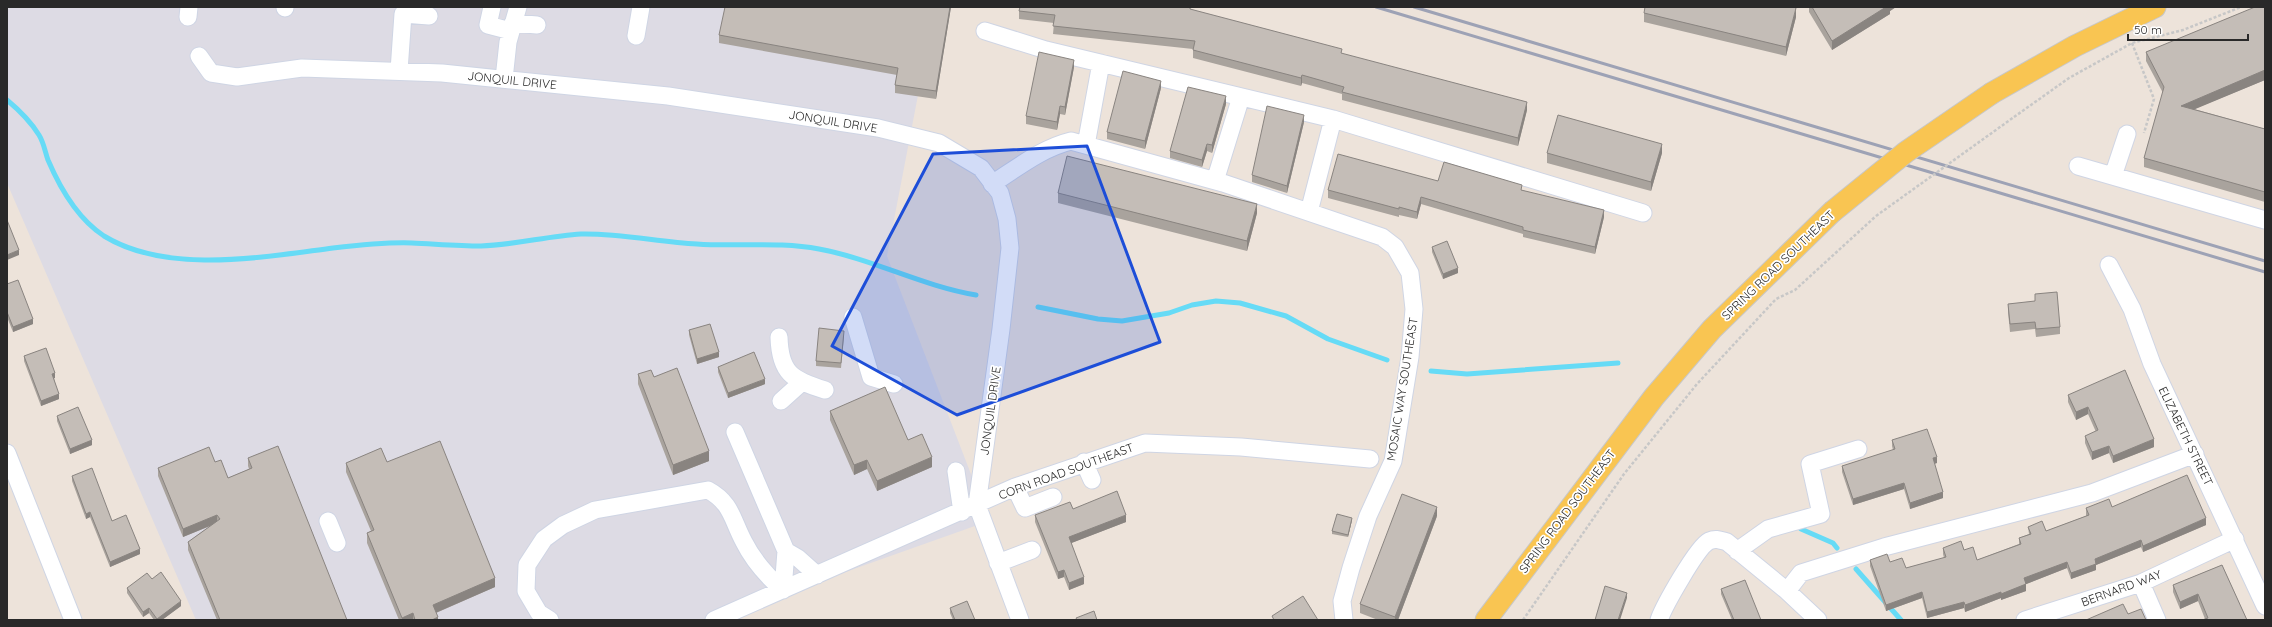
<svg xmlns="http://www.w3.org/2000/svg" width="2272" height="627" viewBox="0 0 2272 627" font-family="Quicksand,sans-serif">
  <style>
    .industrial { fill: #dddbe4 }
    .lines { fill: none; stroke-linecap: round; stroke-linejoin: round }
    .stream { stroke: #66dbf6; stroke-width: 5 }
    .minor-casing { stroke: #cfd5e4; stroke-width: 19 }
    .major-casing { stroke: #c7c7c7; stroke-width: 23 }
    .path { stroke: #c7c7c7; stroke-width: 2.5; stroke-dasharray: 3 2; stroke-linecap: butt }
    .minor { stroke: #fff; stroke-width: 17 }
    .major { stroke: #f9c552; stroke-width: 21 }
    .rail { stroke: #9da2b5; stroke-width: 3 }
    .major-bridge-casing { stroke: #c7c7c7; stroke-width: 23; stroke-linecap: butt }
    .path-bridge { stroke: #c7c7c7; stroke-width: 2.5; stroke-dasharray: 3 2; stroke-linecap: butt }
    .major-bridge { stroke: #f9c552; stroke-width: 21 }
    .wall { fill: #a9a39d }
    .shaded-wall { fill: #898480 }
    .building { fill: #c4bdb7; stroke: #898480 }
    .marked { fill: #1d4ed8; fill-opacity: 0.2; stroke: #1d4ed8; stroke-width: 3; stroke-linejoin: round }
    .labels { text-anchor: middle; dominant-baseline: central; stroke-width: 3.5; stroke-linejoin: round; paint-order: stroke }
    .street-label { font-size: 12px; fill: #292929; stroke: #fff }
  </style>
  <rect width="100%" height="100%" fill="#ede3da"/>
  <path class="industrial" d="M7,7H935L887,256L989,521L820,581L727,620H196L7,183Z"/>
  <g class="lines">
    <path class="stream" d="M7,100C19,110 31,122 39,135C44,143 45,152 48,160C60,188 78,219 104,236C168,275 263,257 333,248C359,245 386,242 412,243C435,244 458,246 481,246C514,245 548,236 581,234C619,233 659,242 697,244C737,247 779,241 819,249C873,259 922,286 976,295
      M1038,307L1098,319L1122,321L1169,313L1192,305L1216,301L1240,303L1286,316L1328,339L1387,360
      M1431,371L1467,374L1618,363
      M1801,529L1833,543L1837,548
      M1856,569L1901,620"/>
    <defs>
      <path id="minor" d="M492,7L488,25L511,31
        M285,8V7
        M188,17L189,7
        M513,23L537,25
        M985,31L1046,50L1333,119L1643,213
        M636,36L641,7
        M199,56L211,73L237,77L302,68L442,73L668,96L878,128L939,143L981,168L1000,193L1007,219L1010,248L1001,329L977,505L1020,620
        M399,71L403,14L429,16
        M504,79L508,42L518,7
        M1086,145L1101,63
        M2078,166L2265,220
        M2113,176L2127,134
        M1215,181L1241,97
        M992,184C1017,168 1042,148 1071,141L1223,183L1382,237L1395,247L1410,273L1414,309L1410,357L1393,461L1368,516L1351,568L1342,601L1344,620
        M1309,212L1333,119
        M2109,265L2132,309L2152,364L2265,606
        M853,317L871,377L894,384
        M779,337C780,373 792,380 825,390
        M781,401L801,383
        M735,432L786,551L783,590
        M7,453L73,620
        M1084,462L1092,480
        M956,471L962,512
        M1015,487L1025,508L1053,497
        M328,521L337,543
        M786,551L798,558L817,575
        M1737,551L1768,529L1821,514L1810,464L1858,449
        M998,563L1032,550
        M2141,583L2157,620
        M1787,591L1801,573L1884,547L2092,493L2195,454
        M550,620L539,613L526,591L527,565L544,539L563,525L595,510L708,490C732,503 732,520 744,542C753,560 768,577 783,590
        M714,620L1015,487L1145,443L1241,447L1370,459
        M1659,620C1664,606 1697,547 1709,541C1716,538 1720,540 1727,542L1787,591L1818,620
        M2025,620L2141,583L2235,539"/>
      <path id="major" d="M1992,93L2075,46L2155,7
        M1486,620L1654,397L1712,329L1832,212"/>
    </defs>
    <use href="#minor" class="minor-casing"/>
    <use href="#major" class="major-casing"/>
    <path class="path" d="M2132,43L2154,99L2144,133
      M2014,117L2069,78L2132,43L2183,30L2241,7
      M1523,620L1624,474L1697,384L1776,299L1795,290L1876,216"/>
    <use href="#minor" class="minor"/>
    <use href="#major" class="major"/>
    <path class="rail" d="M1376,7L2265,272
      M1414,7L2265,261"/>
    <defs>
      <path id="major-bridge" d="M1832,212L1906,152L1992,93"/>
    </defs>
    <use href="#major-bridge" class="major-bridge-casing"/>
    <path class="path-bridge" d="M1876,216L2014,117"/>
    <use href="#major-bridge" class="major-bridge"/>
  </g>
  <path class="wall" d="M951,7L936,99L895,93V85L897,75L719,43V35Z
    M1191,7L1190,9L1342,54L1527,110L1518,146L1342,100V94L1302,83L1301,86L1193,58V49L1053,34L1054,23L1019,19V11Z
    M1809,7H1896L1890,11V14L1832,50L1809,12Z
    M2265,7V80L2194,109L2265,129V202L2144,167V158L2163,93L2146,61V52Z
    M1644,13L1796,17L1786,56L1644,22Z
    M1074,67L1065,115L1060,114L1057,130L1026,124V116Z
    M1161,88L1145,149L1107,139V132Z
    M1226,104L1212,153L1207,151L1202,167L1170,158V151Z
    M1304,122L1287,193L1252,182V175Z
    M1547,153H1662L1651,191L1547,163Z
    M1438,181L1522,190L1604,217L1595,254L1523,237V234L1421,204L1417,219L1399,215V217L1328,198V190Z
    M1058,193L1257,213L1247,251L1058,203Z
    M1432,247L1458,273L1443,279L1432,252Z
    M7,284L33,324L13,332L7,317Z
    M2035,294L2060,327V334L2036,337L2035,329L2010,332L2008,312V304L2035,302Z
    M689,330L719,357L697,364L689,335Z
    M844,336L841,368L816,366V361Z
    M24,356L55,378H54L59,399L41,406L24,361Z
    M718,367L765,384L728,398L718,372Z
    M638,374L654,377L709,461L673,475L638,384Z
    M2068,395L2154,447L2113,463L2109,453L2092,460L2085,443V436L2096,432L2088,414L2076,420L2068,402Z
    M830,411L908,440L932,467L877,491L867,469L854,475L830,420Z
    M57,416L92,445L70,454L57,421Z
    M1892,440L1937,463L1934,464L1943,498L1910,509L1904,489L1853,505L1842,472V466L1893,450L1892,446Z
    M248,458L347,620H217L188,550V542L210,526L183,537L158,476V468L215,462L228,478L249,469L248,466Z
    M387,462L495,587L436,613L438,620H399L367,543V533L371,531L346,472V463Z
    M72,476L112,521L140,554L110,567L90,517L86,519L72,481Z
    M2112,507L2206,525L2143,552L2141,547L2096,565V570L2071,579L2067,568L2026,584V591L2001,600V598L1965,612L1964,608L1927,618L1922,598L1886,611L1870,566V560L1890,562L1906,568L1944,558L1943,554V548L1977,560L2019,544V538L2029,534L2028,527L2046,531L2086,516V508Z
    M1035,515L1126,522L1071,543L1084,584L1069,590L1064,577L1058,579L1035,522Z
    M1437,516L1398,620H1378L1360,613V604Z
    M1352,520L1348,537L1332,534V531Z
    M2222,565L2247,620L2205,619L2198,601L2180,609L2173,592V585Z
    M152,579L181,606L162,620H154L149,613L143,617L127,593V588Z
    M1721,589L1761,620H1732L1721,594Z
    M950,608L975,620H953L950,613Z"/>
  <path class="shaded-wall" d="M950,7H951L936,99V91Z
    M1886,7H1896L1890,11V14L1832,50V41Z
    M1796,8V17L1786,56V47Z
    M1074,60V67L1065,115V107Z
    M2265,70V80L2181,115V106Z
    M1302,75V83L1301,86V78Z
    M1161,81V88L1145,149V141Z
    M1226,96V104L1212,153V145Z
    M1527,102V110L1518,146V138Z
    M1060,106V114L1057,130V122Z
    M1304,115V122L1287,193V186Z
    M1207,144V151L1202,167V160Z
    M1662,144V153L1651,191V182Z
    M1421,197V204L1417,219V212Z
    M1257,204V213L1247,251V241Z
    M1604,210V217L1595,254V247Z
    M19,250V255L7,260V255Z
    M1458,268V273L1443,279V274Z
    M33,319V324L13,332V327Z
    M719,352V357L697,364V359Z
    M55,373V378L52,379V374Z
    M765,379V384L728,398V393Z
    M59,394V399L41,406V401Z
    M2088,407V414L2076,420V412Z
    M2154,439V447L2113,463V456Z
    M92,440V445L70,454V449Z
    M2109,446V453L2092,460V452Z
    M709,451V461L673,475V465Z
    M932,457V467L877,491V481Z
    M1937,457V463L1933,464V458Z
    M867,460V469L854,475V465Z
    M1904,483V489L1853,505V499Z
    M1943,492V498L1910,509V503Z
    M1437,507V516L1398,620H1395V617Z
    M90,512V517L86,519V514Z
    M217,515V523L183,537V529Z
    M1126,515V522L1069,544V537Z
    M1352,518V520L1348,537V535Z
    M2206,518V525L2143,552V546Z
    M2141,540V547L2096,565V570L2071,579V573L2095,559Z
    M140,549V554L110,567V562Z
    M2067,562V568L2024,585V578Z
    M1064,570V577L1058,579V572Z
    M1084,577V584L1069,590V583Z
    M495,578V587L433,614V605Z
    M2026,584V591L2001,600V594Z
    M1922,592V598L1886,611V605Z
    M2001,592V598L1965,612V605Z
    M1627,593V598L1620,620H1618Z
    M2198,594V601L2180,609V602Z
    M181,601V606L162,620H157V619Z
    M1964,602V608L1927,618V612Z
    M149,608V613L143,617V612Z
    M413,613V620H402V618Z
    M438,617V620H432Z"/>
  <path class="building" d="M725,7H950L936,91L895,85L898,68L719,35Z
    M1020,7H1190V9L1342,49L1341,53L1527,102L1518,138L1342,92L1344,87L1302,75L1301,78L1193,50L1195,41L1053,26L1055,15L1019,11Z
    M1645,7H1793L1796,8L1786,47L1644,13Z
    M1812,7H1886L1832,41Z
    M2255,7H2265V70L2181,106L2265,129V192L2144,158L2164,87L2146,52Z
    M1039,52L1074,60L1065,107L1060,106L1057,122L1026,116Z
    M1123,71L1161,81L1145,141L1107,132Z
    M1188,87L1226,96L1212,145L1207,144L1202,160L1170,151Z
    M1267,106L1304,115L1287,186L1252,175Z
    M1558,115L1662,144L1651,182L1547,153Z
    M1338,154L1438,181L1444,162L1522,185L1521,190L1604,210L1595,247L1523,230V227L1421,197L1417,212L1399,207V209L1328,190Z
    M1067,156L1257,204L1247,241L1058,193Z
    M7,220L19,250L7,255Z
    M1447,241L1458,268L1443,274L1432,247Z
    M18,280L33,319L13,327L7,312V284Z
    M2057,292L2060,327L2036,329L2035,322L2010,324L2008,304L2035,301V294Z
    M710,324L719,352L697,359L689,330Z
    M819,328L844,331L841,363L816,361Z
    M46,348L55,373L52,374L59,394L41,401L24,356Z
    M754,352L765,379L728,393L718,367Z
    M677,368L709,451L673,465L638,374L651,370L654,377Z
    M2125,370L2154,439L2113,456L2109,446L2092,452L2085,436L2098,430L2088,407L2076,412L2068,395Z
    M885,387L908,440L922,434L932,457L877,481L867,460L854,465L830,411Z
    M78,407L92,440L70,449L57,416Z
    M1927,429L1937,457L1933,458L1943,492L1910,503L1904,483L1853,499L1842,466L1895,449L1892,440Z
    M440,441L495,578L433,605L438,617L432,620H415L413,613L402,618L367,533L374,530L346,463L381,448L387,462Z
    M278,446L347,620H220L188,542L220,519L217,515L183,529L158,468L209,447L215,462L221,460L228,478L252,468L248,458Z
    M92,468L112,521L126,515L140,549L110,562L90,512L86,514L72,476Z
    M2187,475L2206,518L2143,546L2141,540L2095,559L2096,564L2071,573L2067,562L2024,578L2026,584L2001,594V592L1965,605L1964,602L1927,612L1922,592L1886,605L1870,560L1887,554L1890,562L1902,558L1906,568L1946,557L1943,548L1961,541L1964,550L1973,547L1977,560L2021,544L2019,538L2031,534L2028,527L2042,521L2046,531L2089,515L2086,508L2109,499L2112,507Z
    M1117,491L1126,515L1069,537L1084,577L1069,583L1064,570L1058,572L1035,515L1070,502L1073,509Z
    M1402,494L1437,507L1395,617L1360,604Z
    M1337,514L1352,518L1348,535L1332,531Z
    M2222,565L2247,620H2202L2208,618L2198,594L2180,602L2173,585Z
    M161,572L181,601L157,619L149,608L143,612L127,588L147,573L152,579Z
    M1745,580L1761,620H1734L1721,589Z
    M1605,586L1627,593L1618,620H1595Z
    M1303,596L1318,620H1274L1272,616Z
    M967,601L975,620H955L950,608Z
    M2123,604L2128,614L2141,609L2146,620H2086Z
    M1094,611L1097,620H1077L1076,618Z"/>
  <path class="marked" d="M1087,146L1160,342L957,415L832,346L933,154Z"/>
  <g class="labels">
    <g class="street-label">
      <text transform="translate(512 80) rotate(6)">JONQUIL DRIVE</text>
      <text transform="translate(833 121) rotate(9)">JONQUIL DRIVE</text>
      <text transform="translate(1778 265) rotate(-44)">SPRING ROAD SOUTHEAST</text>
      <text transform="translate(1402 389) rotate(-81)">MOSAIC WAY SOUTHEAST</text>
      <text transform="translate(990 411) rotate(-82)">JONQUIL DRIVE</text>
      <text transform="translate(2186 436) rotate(64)">ELIZABETH STREET</text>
      <text transform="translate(1066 471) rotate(-20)">CORN ROAD SOUTHEAST</text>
      <text transform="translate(1567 511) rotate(-53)">SPRING ROAD SOUTHEAST</text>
      <text transform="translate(2121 588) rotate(-20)">BERNARD WAY</text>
    </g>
  </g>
  <rect width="2272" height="627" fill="none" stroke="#292929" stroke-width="16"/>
  <path d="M2128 34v6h120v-6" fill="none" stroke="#292929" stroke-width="2"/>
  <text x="2134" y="34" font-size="12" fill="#292929" stroke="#ffffff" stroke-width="3" paint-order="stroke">50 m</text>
</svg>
